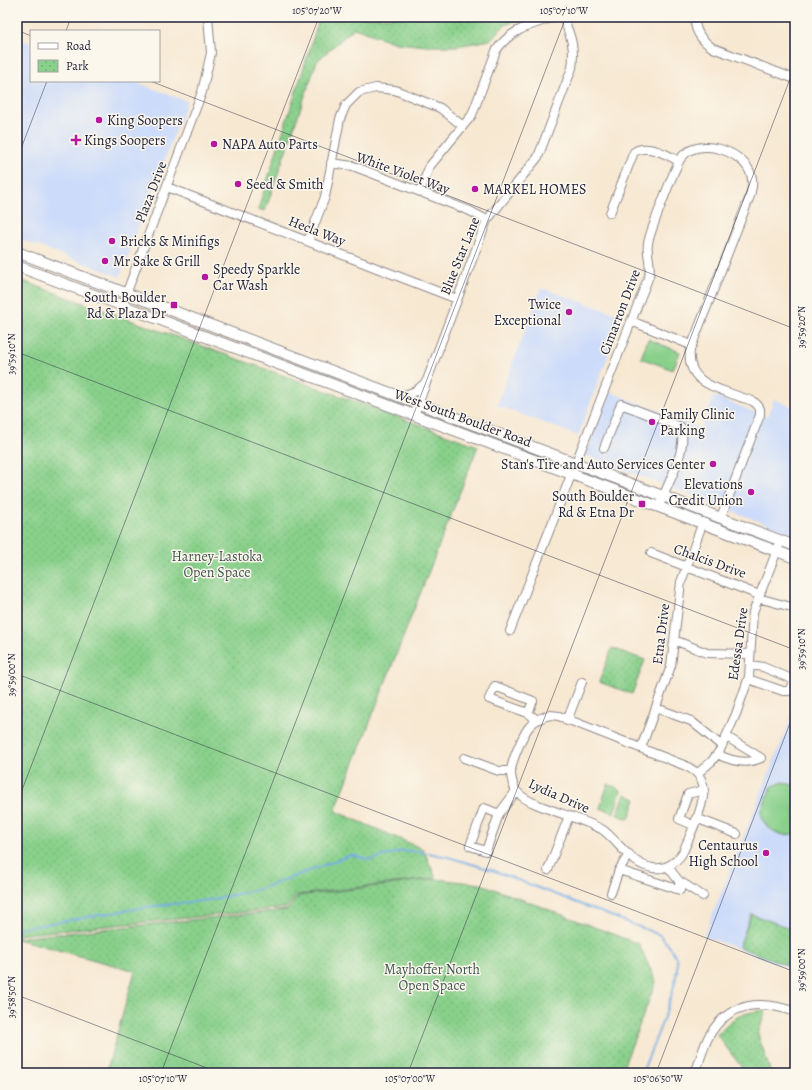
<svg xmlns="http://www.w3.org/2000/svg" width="812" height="1090" viewBox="0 0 812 1090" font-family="Alegreya,serif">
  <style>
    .built { fill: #ccdbfa }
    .green { fill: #89d08b; stroke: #567963 }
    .park { fill: url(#park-dots); stroke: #567963 }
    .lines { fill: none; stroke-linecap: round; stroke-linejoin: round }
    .stream { stroke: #74ace4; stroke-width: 2 }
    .minor-casing { stroke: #8c8586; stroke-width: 10 }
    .major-casing { stroke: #8c8586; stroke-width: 12 }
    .minor { stroke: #fff; stroke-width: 8 }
    .major { stroke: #fff; stroke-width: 10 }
    .ticks { fill: none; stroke: #22223b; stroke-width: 1; stroke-opacity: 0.45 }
    .poi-dot { fill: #b5179e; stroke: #fbf7ec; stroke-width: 1.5 }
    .labels { text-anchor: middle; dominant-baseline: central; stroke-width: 3; stroke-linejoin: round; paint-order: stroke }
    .poi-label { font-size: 14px; fill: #22223b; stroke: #fbf7ec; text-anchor: start }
    .street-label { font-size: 14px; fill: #22223b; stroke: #fbf7ec }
    .park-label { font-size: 14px; fill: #415653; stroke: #fbf7ec }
    .neatline { fill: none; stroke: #22223b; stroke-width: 1.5 }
    .ticks-label { font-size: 10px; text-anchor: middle; fill: #22223b }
  </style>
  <defs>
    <pattern id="park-dots" width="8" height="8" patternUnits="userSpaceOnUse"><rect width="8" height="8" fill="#89d08b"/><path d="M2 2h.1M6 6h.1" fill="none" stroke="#76b279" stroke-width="1.8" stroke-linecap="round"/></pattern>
  </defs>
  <rect width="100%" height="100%" fill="#fbf7ec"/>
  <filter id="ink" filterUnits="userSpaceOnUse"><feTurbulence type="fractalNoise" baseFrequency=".025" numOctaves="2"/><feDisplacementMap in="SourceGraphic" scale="8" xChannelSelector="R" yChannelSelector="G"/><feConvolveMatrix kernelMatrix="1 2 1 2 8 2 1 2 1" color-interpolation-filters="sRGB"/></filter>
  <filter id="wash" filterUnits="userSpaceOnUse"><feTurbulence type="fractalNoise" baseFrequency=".012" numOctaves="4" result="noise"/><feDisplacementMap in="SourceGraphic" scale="16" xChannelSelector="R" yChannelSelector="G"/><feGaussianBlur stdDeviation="0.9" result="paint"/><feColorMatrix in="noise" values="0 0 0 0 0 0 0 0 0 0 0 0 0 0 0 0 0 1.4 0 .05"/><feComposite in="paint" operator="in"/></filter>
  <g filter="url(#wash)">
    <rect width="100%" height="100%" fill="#f7e8d2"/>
    <path class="built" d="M17,38L31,43V81H132L187,101L120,277L17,238Z
      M541,288L623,316L578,436L497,405Z
      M610,392L701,428L714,396L767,417L774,399L795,408V535L585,455Z
      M795,708V970L704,936Z"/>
    <path class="green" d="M648,339L680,352L673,370L641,358Z
      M783,782L795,786V833C792,834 789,835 786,835C775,835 758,822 762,810C764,803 768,795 771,787Z
      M608,784L621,790L614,813L600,808Z"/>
    <path class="park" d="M320,17H526L505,25L490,40L458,46H426L396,43L354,28L317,61L265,211L258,209Z
      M17,279L478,446L335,811L423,849L436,878L297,895L286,908L17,935Z
      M612,648L645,660L632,694L599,682Z
      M625,794L636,799L629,819L617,815Z
      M436,879L481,884L639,944L656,982L621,1073H106L135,971L17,939V938L287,910L298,896Z
      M751,914L795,930V968L739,947Z
      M766,1010L758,1034L771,1073H746L717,1035C734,1016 741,1013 766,1010Z"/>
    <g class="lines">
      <path class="stream" d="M795,752V762
        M17,929L146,907L210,900L260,889L351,855L370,860L402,851H417L448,857L492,870L660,935C666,943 677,953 677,964C679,986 651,1050 642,1073"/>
    </g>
  </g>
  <g filter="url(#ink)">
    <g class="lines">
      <defs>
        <path id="minor" d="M695,17C694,31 702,41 713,48L795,79
          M331,163L353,166L470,211L487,220
          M167,187L457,299
          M420,192L429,167L472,115L496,51C509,30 531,25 554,17
          M610,213L634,152C647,143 667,155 679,161
          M308,241L325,197L340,119L346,105L359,92L376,88L395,90L440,108L463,126
          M122,305L202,92L211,53L208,17
          M631,321L691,345
          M399,397L416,391L426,382
          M414,415L487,220L538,157L572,68C575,46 571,37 563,17
          M604,448L621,404L681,427C688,450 667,485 659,506
          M651,553L759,595
          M758,598L795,608
          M510,631L649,276C652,264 646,254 648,243C650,232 675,167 681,158C697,136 741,150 750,172C754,180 752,188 750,196L690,350C686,384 718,388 743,398C751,400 757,402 760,409V415L721,517
          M674,640L707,653L750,654
          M748,679L783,691H789L794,680L763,667L751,665
          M656,708L691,721L722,746
          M528,713L533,701L495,686L489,699L528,713L537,720
          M550,715L559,716L686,766C693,770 699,773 702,781C709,798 690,835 683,852C676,863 667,870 653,868C631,865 619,842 603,830C582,817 531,808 517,792C513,787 511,778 511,772C511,762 524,731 531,725C536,719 543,717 550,715Z
          M567,721L582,682
          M641,748L671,666L681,582L703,522
          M717,754C731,761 747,765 761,758L727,737
          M464,758L499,771H511
          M698,773L712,761L720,750L736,714L749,677L753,612L781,540
          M499,814L484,808L470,846L486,851L499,814L516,791
          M696,818L737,834
          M693,825L679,819L688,794L704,790
          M548,870L569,816
          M619,870L680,890L679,881L668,867
          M679,881L703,896
          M611,893L619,870L629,854
          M695,1073C700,1061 703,1047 709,1036C729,1001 762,1000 795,1012"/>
        <path id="major" d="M17,252L795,546
          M17,266L795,558"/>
      </defs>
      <use href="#minor" class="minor-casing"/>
      <use href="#major" class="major-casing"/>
      <use href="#minor" class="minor"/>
      <use href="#major" class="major"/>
    </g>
  </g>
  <path class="ticks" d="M17,30L31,36M66,31L71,17M150,81L795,329M17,159L47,81M17,352L795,650M17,674L795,972M17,803L319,17M17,995L220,1073M161,1073L566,17M408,1073L795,66M656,1073L795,710"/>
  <g class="poi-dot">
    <circle cx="99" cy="120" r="4"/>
    <path d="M74 134h4v4h4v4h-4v4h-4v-4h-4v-4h4z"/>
    <circle cx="214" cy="144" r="4"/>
    <circle cx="238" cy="184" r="4"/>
    <circle cx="475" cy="189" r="4"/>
    <circle cx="112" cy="241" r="4"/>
    <circle cx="105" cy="261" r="4"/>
    <circle cx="205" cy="277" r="4"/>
    <rect x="170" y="301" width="8" height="8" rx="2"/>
    <circle cx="569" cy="312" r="4"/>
    <circle cx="652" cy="422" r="4"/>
    <circle cx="713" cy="464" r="4"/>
    <circle cx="751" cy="492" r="4"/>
    <rect x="638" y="500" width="8" height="8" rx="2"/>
    <circle cx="766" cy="853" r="4"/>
  </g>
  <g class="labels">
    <g class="poi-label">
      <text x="107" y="120">King Soopers</text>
      <text x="84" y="140">Kings Soopers</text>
      <text x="222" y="144">NAPA Auto Parts</text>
      <text x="246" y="184">Seed &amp; Smith</text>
      <text x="483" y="189">MARKEL HOMES</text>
      <text x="120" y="241">Bricks &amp; Minifigs</text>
      <text x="113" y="261">Mr Sake &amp; Grill</text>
      <text x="213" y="269">Speedy Sparkle<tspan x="213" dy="16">Car Wash</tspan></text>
      <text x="166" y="297" text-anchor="end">South Boulder<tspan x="166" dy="16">Rd &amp; Plaza Dr</tspan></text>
      <text x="561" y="304" text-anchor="end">Twice<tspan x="561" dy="16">Exceptional</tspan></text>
      <text x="660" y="414">Family Clinic<tspan x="660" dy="16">Parking</tspan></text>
      <text x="705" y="464" text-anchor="end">Stan's Tire and Auto Services Center</text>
      <text x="743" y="484" text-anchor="end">Elevations<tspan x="743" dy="16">Credit Union</tspan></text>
      <text x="634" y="496" text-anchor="end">South Boulder<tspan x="634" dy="16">Rd &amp; Etna Dr</tspan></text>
      <text x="758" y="845" text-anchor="end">Centaurus<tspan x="758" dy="16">High School</tspan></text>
    </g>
    <g class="street-label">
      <text transform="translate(403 173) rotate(20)">White Violet Way</text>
      <text transform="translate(151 192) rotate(-69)">Plaza Drive</text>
      <text transform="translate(317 231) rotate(21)">Hecla Way</text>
      <text transform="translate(460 256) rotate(-68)">Blue Star Lane</text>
      <text transform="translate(620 312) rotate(-69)">Cimarron Drive</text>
      <text transform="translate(463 418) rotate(20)">West South Boulder Road</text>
      <text transform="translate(710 561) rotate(20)">Chalcis Drive</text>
      <text transform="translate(661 634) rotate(-83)">Etna Drive</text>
      <text transform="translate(738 644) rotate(-82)">Edessa Drive</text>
      <text transform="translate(559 796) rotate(24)">Lydia Drive</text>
    </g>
    <g class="park-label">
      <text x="217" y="556">Harney-Lastoka<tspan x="217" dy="16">Open Space</tspan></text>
      <text x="432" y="969">Mayhoffer North<tspan x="432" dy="16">Open Space</tspan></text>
    </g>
  </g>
  <rect width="812" height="1090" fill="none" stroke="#fbf7ec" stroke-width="44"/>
  <rect x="30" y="30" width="130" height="52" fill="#fbf7ec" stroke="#a4a2a5"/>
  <rect x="38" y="43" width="20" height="6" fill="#ffffff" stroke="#a4a2a5"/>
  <text x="66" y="50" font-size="12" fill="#22223b">Road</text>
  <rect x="38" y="60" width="20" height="12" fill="url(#park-dots)" stroke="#a4a2a5"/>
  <text x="66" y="70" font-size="12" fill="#22223b">Park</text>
  <rect x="22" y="22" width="768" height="1046" class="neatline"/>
  <g class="ticks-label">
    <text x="317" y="14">105°07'20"W</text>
    <text x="564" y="14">105°07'10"W</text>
    <text transform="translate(801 327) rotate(-90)" y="4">39°59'20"N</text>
    <text transform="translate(11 354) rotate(-90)" y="4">39°59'10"N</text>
    <text transform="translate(801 649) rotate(-90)" y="4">39°59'10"N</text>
    <text transform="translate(11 675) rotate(-90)" y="4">39°59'00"N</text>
    <text transform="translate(801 970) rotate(-90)" y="4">39°59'00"N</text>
    <text transform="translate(11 997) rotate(-90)" y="4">39°58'50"N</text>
    <text x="163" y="1082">105°07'10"W</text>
    <text x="410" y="1082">105°07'00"W</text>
    <text x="658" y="1082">105°06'50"W</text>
  </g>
</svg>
